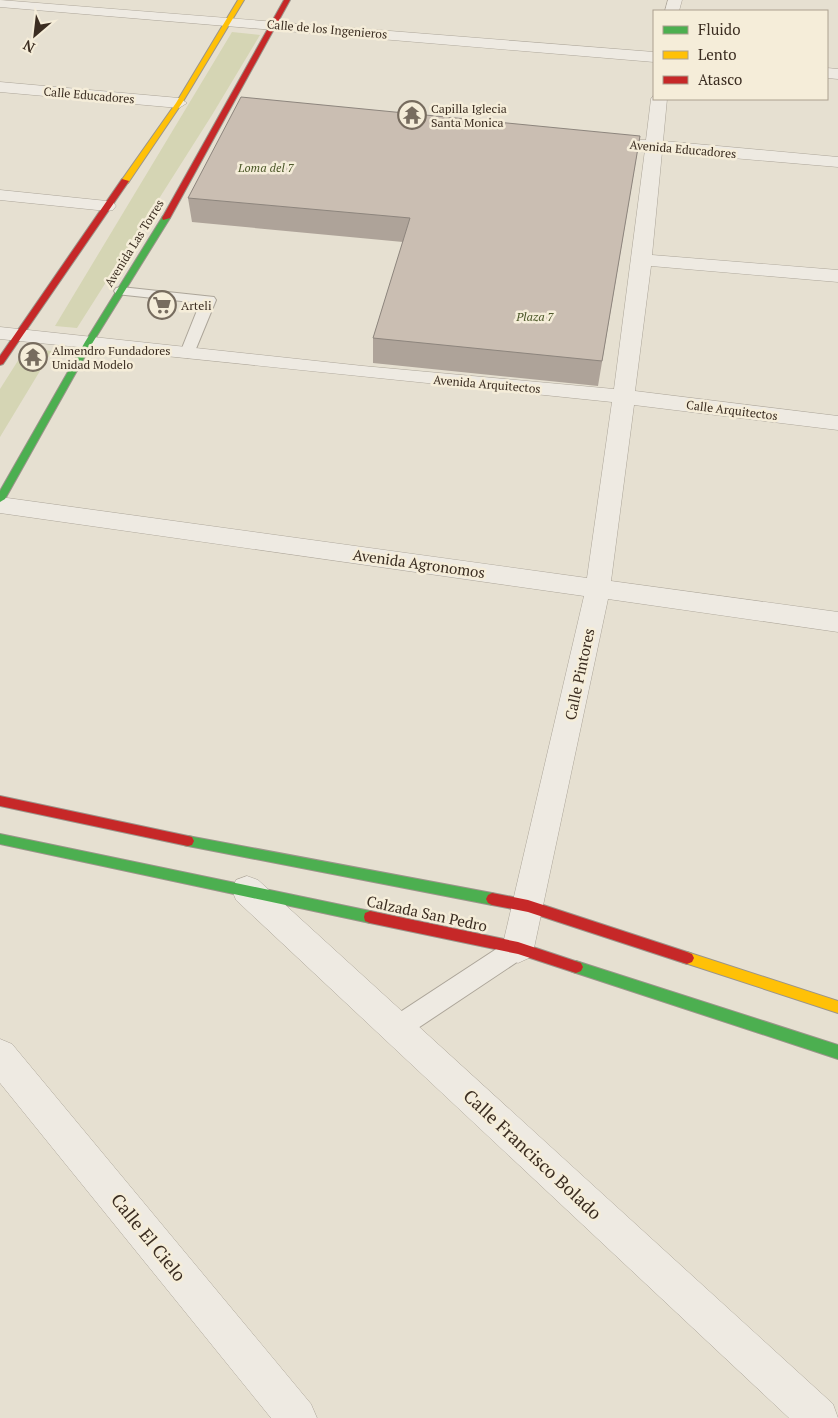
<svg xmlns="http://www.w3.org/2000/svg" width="838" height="1418" viewBox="0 0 838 1418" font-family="'PT Serif',serif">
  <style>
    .green { fill: #d5d5b4 }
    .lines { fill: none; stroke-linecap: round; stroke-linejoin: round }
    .lane-casing { stroke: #aca599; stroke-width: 2 }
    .street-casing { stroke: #aca599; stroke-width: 1 }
    .fast-casing { stroke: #9b948a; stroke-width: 2 }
    .slow-casing { stroke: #9b948a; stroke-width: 2 }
    .jam-casing { stroke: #9b948a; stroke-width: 2 }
    .lane { fill: #eeeae2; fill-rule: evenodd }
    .street { fill: #eeeae2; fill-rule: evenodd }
    .fast { fill: #4caf50; fill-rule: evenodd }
    .slow { fill: #ffc107; fill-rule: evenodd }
    .jam { fill: #c62828; fill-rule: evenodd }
    .wall { fill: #aea399 }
    .building { fill: #cabeb2; stroke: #8d857d }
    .labels { text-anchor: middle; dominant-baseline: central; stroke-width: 5; stroke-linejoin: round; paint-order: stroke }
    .far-street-label { font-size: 12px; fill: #3b2d21; stroke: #f5edd9 }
    .far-poi-label { font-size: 12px; fill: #3b2d21; stroke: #f5edd9; text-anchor: start }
    .far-park-label { font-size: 12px; font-style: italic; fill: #4b5728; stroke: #f5edd9 }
    .street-label { font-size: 15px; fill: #3b2d21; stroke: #f5edd9 }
    .near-street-label { font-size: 18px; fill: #3b2d21; stroke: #f5edd9 }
  </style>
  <rect width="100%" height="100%" fill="#e6e0d1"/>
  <path class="green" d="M232,32L260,35L212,115L77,328L55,326Z
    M26,348L52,351L0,437V389Z"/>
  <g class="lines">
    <defs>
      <path id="lane" d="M121,287L214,297L216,300L193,356L188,358L180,353L200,303L116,294L114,291L116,288Z
        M518,937L526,940L530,948L526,956L406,1036L397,1040L388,1036L385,1028L388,1020L510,940Z"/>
      <path id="street" d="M0,0L654,52V62L0,7Z
        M668,0H682L679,11H665Z
        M827,68L838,69V79L827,78Z
        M0,82L179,98L187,103L179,108L0,92Z
        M654,95V99H667L663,141L838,157V167L662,152L652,255L838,270V282L651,266L635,391L838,416V430L634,405L611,581L838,612V632L608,599L534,948L529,958L518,963L507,958L502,948L584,596L0,513V497L587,578L612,402L0,339V327L363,366L614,389L645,150L629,148L626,144L629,140H646L651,99Z
        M0,190L107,201L113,202L116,206L113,210L107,211L0,200Z
        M247,876L258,880L833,1404L838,1418H789L236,900L232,890L236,880Z
        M0,1039L12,1044L311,1404L317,1418H271L0,1083Z"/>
      <path id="fast" d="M163,216L170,218L93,342L5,499L0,502V491L85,342Z
        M0,834L370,911L375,913L376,917L375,921L370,923L0,844Z
        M188,836L492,893L496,895L498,899L496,903L492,905L188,846L184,845L182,841L184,837Z
        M576,961L838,1045V1059L576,973L571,971L569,967L571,963Z"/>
      <path id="slow" d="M238,0H244L182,103L128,183H122L121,181L176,103Z
        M687,952L838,1001V1013L682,962L680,958L682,954Z"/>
      <path id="jam" d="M284,0H290L170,218L163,220L162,218Z
        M122,179L129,181L3,364L0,365V356Z
        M0,796L188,836L192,837L194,841L192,845L188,846L0,806Z
        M492,893L528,900L687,952L692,954L694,958L692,962L687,964L528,912L492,905L488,903L486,899L488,895Z
        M370,911L518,942L581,963L583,967L581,971L576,973L518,954L370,923L365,921L364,917L365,913Z"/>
    </defs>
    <use href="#lane" class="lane-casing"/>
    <use href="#street" class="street-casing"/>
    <use href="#fast" class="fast-casing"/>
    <use href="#slow" class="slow-casing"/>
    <use href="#jam" class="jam-casing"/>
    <use href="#lane" class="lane"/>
    <use href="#street" class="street"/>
    <use href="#fast" class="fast"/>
    <use href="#slow" class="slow"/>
    <use href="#jam" class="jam"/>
  </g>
  <path class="wall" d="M640,136L598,386L373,363V338L403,242L192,222L188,198Z"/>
  <path class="building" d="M241,97L640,136L602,361L373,338L410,218L188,198Z"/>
  <defs>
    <symbol id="temple-ring" viewBox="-11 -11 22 22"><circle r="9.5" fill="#f5edd9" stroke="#776c5f" stroke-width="1.5"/><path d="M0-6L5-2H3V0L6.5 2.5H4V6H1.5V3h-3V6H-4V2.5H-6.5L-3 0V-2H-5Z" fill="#776c5f"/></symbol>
    <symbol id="supermarket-ring" viewBox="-11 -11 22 22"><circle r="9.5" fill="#f5edd9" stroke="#776c5f" stroke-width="1.5"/><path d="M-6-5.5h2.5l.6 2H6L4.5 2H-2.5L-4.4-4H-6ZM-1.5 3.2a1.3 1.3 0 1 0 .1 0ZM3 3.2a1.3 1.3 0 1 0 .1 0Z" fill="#776c5f"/></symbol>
  </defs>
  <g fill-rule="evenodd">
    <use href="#temple-ring" x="396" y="99" width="32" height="32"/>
    <use href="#supermarket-ring" x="146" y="289" width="32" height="32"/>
    <use href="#temple-ring" x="17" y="341" width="32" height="32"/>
  </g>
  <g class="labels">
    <g class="far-street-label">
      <text transform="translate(327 29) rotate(5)">Calle de los Ingenieros</text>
      <text transform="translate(89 95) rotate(5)">Calle Educadores</text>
      <text transform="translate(683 149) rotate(5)">Avenida Educadores</text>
      <text transform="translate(134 243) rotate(-58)">Avenida Las Torres</text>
      <text transform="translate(487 384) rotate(5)">Avenida Arquitectos</text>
      <text transform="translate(732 410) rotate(7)">Calle Arquitectos</text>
    </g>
    <g class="far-poi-label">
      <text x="431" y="108">Capilla Iglecia<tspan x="431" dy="14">Santa Monica</tspan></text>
      <text x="181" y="305">Arteli</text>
      <text x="52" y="350">Almendro Fundadores<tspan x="52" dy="14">Unidad Modelo</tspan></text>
    </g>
    <g class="far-park-label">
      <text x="266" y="167">Loma del 7</text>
      <text x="535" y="316">Plaza 7</text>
    </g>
    <g class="street-label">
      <text transform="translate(419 563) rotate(8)">Avenida Agronomos</text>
      <text transform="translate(579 674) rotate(-78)">Calle Pintores</text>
      <text transform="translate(427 913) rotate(12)">Calzada San Pedro</text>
    </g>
    <g class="near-street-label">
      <text transform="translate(533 1154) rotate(43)">Calle Francisco Bolado</text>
      <text transform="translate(149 1237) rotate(51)">Calle El Cielo</text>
    </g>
  </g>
  <rect x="653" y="10" width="175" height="90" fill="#f5edd9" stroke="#aba08f"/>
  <rect x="663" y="26" width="25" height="8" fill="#4caf50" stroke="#aba08f"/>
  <text x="698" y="35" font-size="15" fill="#3b2d21">Fluido</text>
  <rect x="663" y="51" width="25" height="8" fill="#ffc107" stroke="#aba08f"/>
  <text x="698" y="60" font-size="15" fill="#3b2d21">Lento</text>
  <rect x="663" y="76" width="25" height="8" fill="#c62828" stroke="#aba08f"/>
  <text x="698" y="85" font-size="15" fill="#3b2d21">Atasco</text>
  <g transform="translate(35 35) rotate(208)" stroke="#f5edd9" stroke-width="4" paint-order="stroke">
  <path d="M0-4L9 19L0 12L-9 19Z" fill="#3b2d21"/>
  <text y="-8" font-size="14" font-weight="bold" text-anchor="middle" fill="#3b2d21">N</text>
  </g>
</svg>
